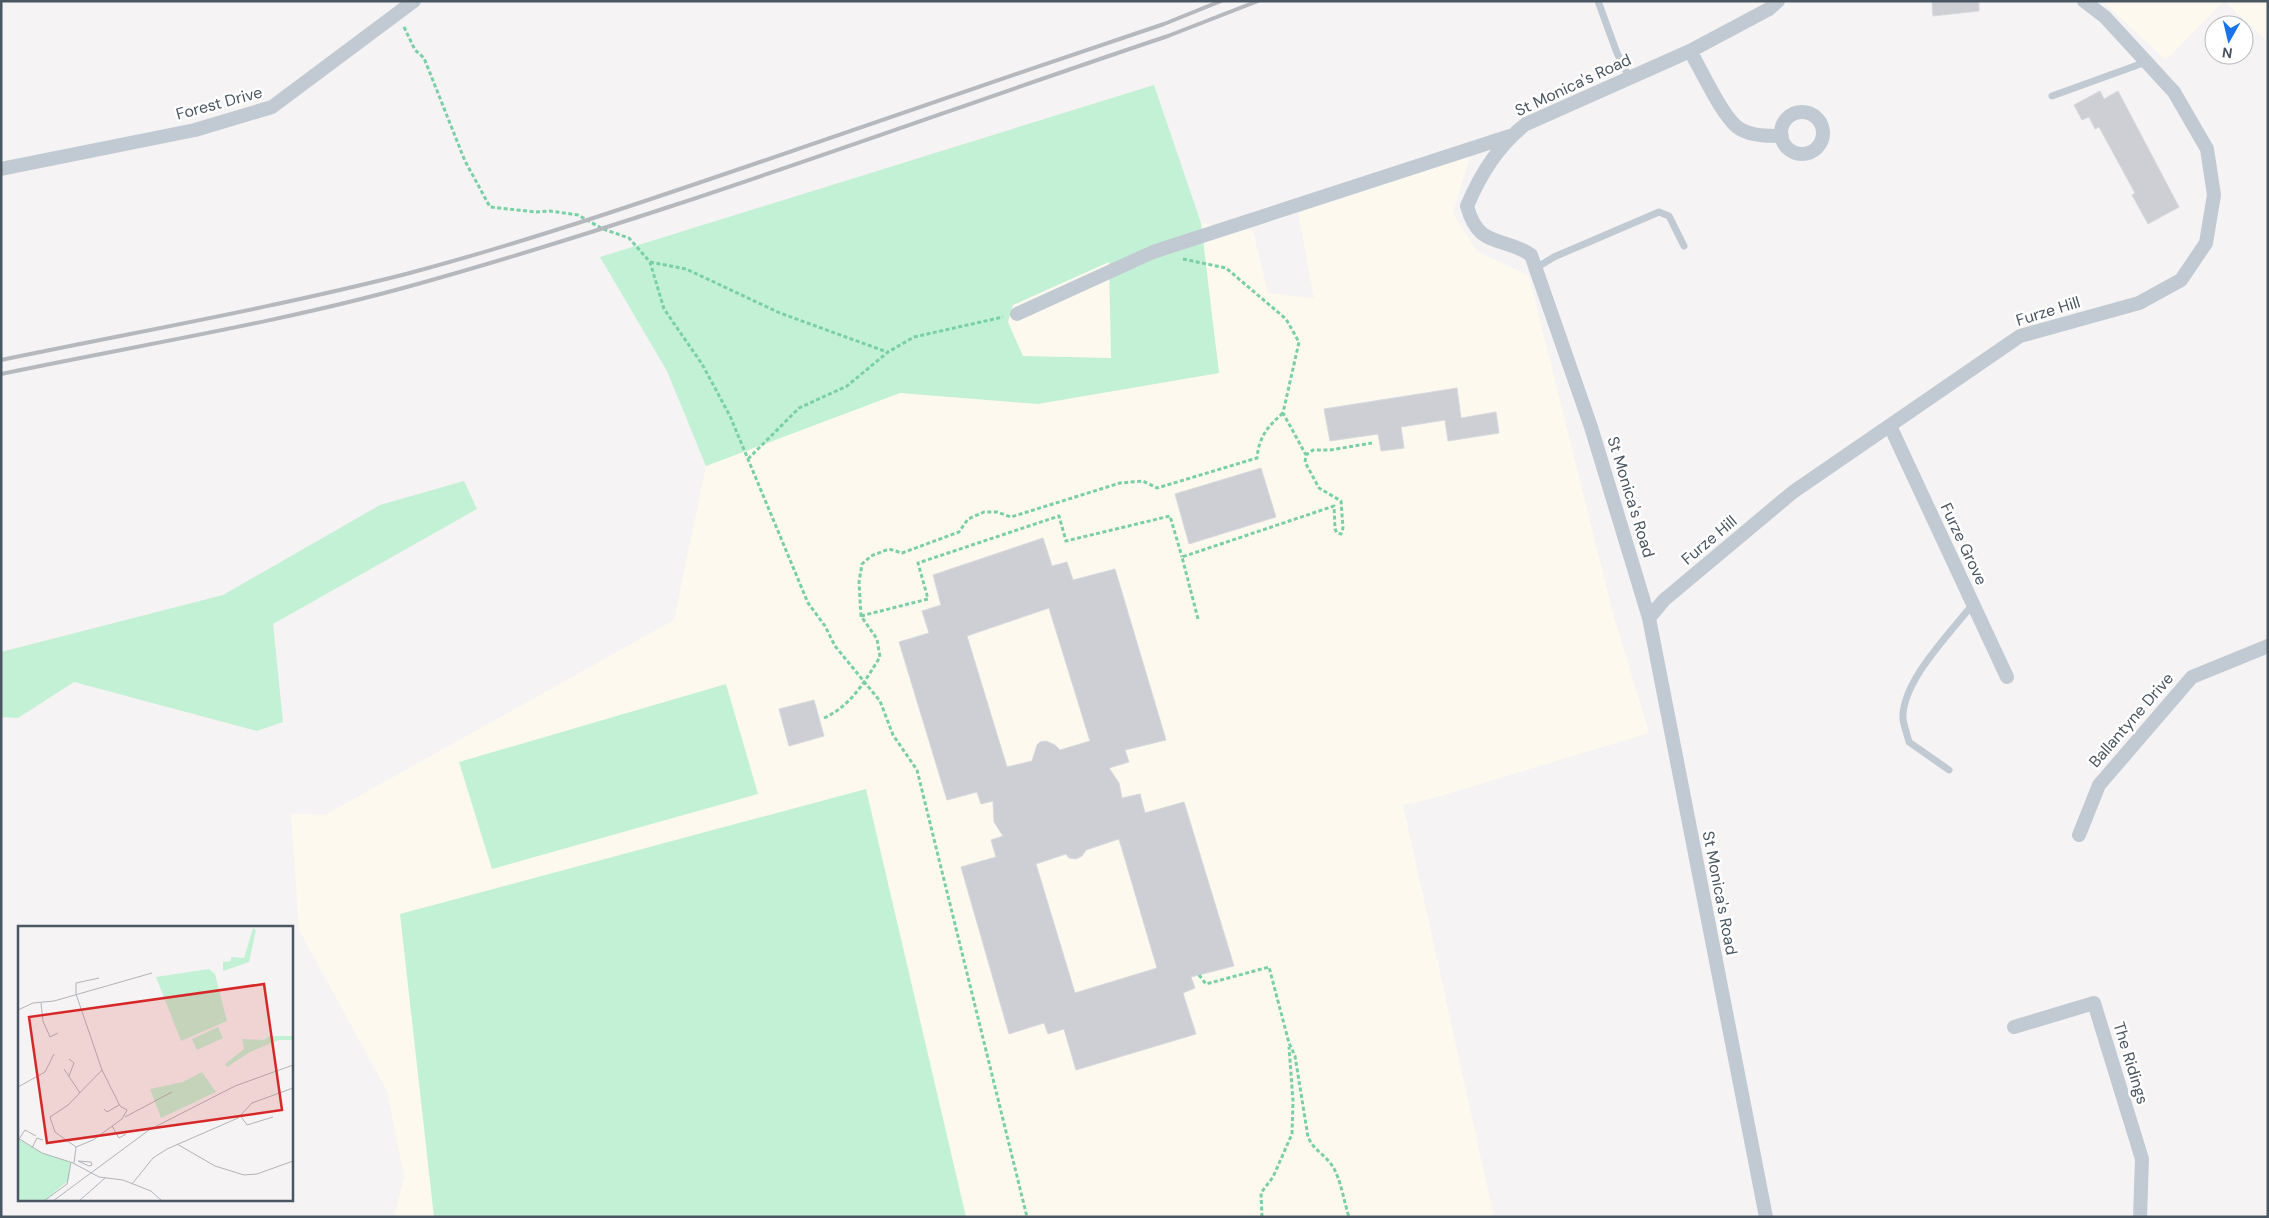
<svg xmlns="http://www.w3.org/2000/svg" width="2269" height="1218" viewBox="0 0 2269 1218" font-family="'DM Sans',sans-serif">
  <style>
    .commercial { fill: #fdf9ef }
    .green { fill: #c3f1d5; fill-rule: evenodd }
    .building { fill: #cdcfd5; stroke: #d7d9de; fill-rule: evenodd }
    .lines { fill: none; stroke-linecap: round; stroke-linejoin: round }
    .path { stroke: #7ad0a6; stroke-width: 3; stroke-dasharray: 4 2.5; stroke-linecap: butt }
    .service { stroke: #c1cad2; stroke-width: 7 }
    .minor { stroke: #c1cad2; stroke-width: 14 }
    .rail { stroke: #b5b8bd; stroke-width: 4 }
    .labels { text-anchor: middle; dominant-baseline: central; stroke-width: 5; stroke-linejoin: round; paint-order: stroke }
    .street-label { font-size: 16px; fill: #4a5661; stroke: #fff }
    .inset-road { fill: none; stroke: #b1b4b9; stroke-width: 1 }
    .view { fill: #d62828; fill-opacity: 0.15; stroke: #d62828; stroke-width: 2.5 }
    .inset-edge { fill: none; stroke: #4a5661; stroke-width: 2.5 }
  </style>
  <rect width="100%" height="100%" fill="#f5f3f3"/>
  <path class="commercial" d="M2102,1H2268V42L2224,1L2166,60Z
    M1470,156L1453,213L1477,251L1529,276L1614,617L1649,733L1434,798L1403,805L1494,1217H394L404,1177L387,1091L299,930L291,814L325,815L674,620L706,466L1002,306L1201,223L1253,231L1268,293L1314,298L1298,213Z"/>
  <path class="green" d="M1154,85L1201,223L1219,373L1038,404L900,393L706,466L667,371L600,257ZM1109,262L1111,358L1023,356L1008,322L1013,305Z
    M464,481L477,509L273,624L283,722L257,731L74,682L18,718L1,717V652L223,595L380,505Z
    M726,684L758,794L492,869L459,762Z
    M866,789L966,1217H434L400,914Z"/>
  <path class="building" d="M1932,1H1979V11L1933,16Z
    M2100,91L2104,99L2118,91L2179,207L2148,224L2132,195L2135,193L2099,127L2095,129L2089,117L2082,120L2074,105Z
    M1457,388L1461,418L1496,412L1499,433L1448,441L1445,420L1401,427L1404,448L1381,451L1378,434L1330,441L1324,409Z
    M1261,468L1276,517L1189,544L1175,494Z
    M1043,538L1052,566L1067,562L1073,580L1115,569L1166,740L1125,750L1129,762L1109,768L1119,783L1122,798L1140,794L1145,813L1184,802L1234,966L1191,977L1195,988L1183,993L1196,1034L1076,1070L1064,1029L1048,1034L1044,1023L1009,1034L961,867L996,857L991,840L1003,836L994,822L993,801L981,804L977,792L947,800L899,642L929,633L922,611L941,605L933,575ZM1049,608L1090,741L1060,750L1055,745L1046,741L1040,742L1037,745L1032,761L1007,767L967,636ZM1119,839L1157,968L1075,993L1036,864L1066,854L1069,858L1076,859L1082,856L1086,850Z
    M814,700L824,736L789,746L779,709Z"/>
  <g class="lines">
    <path class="path" d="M404,27L415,50L424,58L465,161L490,207L536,212L550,211L578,215L603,229L629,238L650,262L664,309L702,364L730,416L808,603L825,626L835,646L880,701L893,735L917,770L1027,1217
      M1183,259L1226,268L1286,319L1299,342L1283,413L1306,455
      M650,262L686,269L780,313L887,352
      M748,459L799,408L847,386L888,352L914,337L1003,317
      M861,616L928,599L918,563L1059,516L1066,541L1170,516L1182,557
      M1198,619L1182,557L1334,506L1335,529L1337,533L1341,534L1343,528L1341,501L1319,488L1305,462L1306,455L1313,450H1330L1372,443
      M824,718C851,706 865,681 880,657L877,639L861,616L859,582L862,564L871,556L889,549L902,553L959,532L968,519L984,512H997L1011,517L1120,483L1143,481L1157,488L1257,458C1259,437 1267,427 1283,413
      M1199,975L1206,984L1269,967L1289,1043L1295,1056L1308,1137C1315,1152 1325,1154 1333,1167C1341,1180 1344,1202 1349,1217
      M1262,1217L1261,1193L1273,1177L1292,1134L1293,1101L1289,1047"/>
    <path class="service" d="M1598,1L1617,53L1629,77
      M2052,96L2146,62
      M1536,268L1554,257L1659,212L1669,216L1684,246
      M1949,770L1909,742C1907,734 1904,726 1903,719C1901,682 1951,632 1973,604"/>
    <path class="minor" d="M1690,51C1701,69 1723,119 1740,129C1752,136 1768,136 1782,136
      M1781 133a21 21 0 1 1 42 0a21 21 0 1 1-42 0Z
      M1,169L195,130L272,107L414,1
      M1017,314L1153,252L1510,136
      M1890,426L2007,677
      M1649,618L1664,600L1793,492L2020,336L2139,303L2181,280L2206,243L2214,195L2207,149L2174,92L2105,17L2084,1
      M2079,835L2099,785L2192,677L2268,646
      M2014,1027L2094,1003L2142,1159L2140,1217
      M1766,1217L1649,618L1591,427L1531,255C1502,235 1479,250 1467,206C1480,175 1498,145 1526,124L1690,51L1769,9L1778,1"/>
    <path class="rail" d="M1,360C136,332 272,308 406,274C526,242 643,202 760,162C895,116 1029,69 1164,24L1221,1
      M1,374C139,345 278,323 414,285C669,214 917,120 1168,36L1258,1"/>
  </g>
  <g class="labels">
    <g class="street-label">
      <text transform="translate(1573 85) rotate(-25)">St Monica's Road</text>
      <text transform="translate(219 103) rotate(-15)">Forest Drive</text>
      <text transform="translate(2048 311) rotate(-17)">Furze Hill</text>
      <text transform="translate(1631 497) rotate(73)">St Monica's Road</text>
      <text transform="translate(1709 540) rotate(-40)">Furze Hill</text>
      <text transform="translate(1964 544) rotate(65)">Furze Grove</text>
      <text transform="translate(2131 720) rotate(-49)">Ballantyne Drive</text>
      <text transform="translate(1720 893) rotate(79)">St Monica's Road</text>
      <text transform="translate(2131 1063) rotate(73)">The Ridings</text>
    </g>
  </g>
  <g transform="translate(18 926)">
    <rect width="275" height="275" fill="#f5f3f3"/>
    <path d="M235,2L238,4L231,36L205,45V36L213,35V31L226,32ZM191,43L197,48L209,95L163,115L138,51ZM200,101L205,112L179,124L174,113ZM252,110H275V114H261L232,126L209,141L207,138L226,123L224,113L246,114ZM184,146L198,166L143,192L132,163L165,156ZM0,212L24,227L53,236L51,254L26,275H0Z" fill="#c3f1d5"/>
    <path class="inset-road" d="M23,77L25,95L32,111L40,107M0,84L15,77L36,75L134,47M46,143L62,167M51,150L56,137L51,133M0,161L27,146L36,128M86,183L89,186L101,179M222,189L229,199L255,191M107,191L154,166M94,200L101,212L108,208M0,212L24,227L52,236M1,213L7,204L18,210M159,218L197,240L226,249L239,248L275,235M58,221L75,214L104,193L109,184L102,180L84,144L58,68V57L81,52M58,221L37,206L32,191L50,179L84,144M14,222L19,212L25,214M60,235L73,236L74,239L71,240ZM56,237L58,221M114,258L135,232L149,223L220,192L234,177L275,162M26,275L49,258L53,236L81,251L105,254L133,265L144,275M35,275L131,204L217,160L275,139M61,275L87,252"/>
    <path class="view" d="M246,58L264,184L29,217L11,91Z"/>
    <rect width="275" height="275" class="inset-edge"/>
  </g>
  <rect width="2269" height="1218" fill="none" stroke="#4a5661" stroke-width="5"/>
  <g transform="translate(2229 40) rotate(188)"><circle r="24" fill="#ffffff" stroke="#b7bbc0"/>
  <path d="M0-4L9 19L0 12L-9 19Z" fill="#1a73e8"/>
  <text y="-8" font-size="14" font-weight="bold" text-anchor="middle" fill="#4a5661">N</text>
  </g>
</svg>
